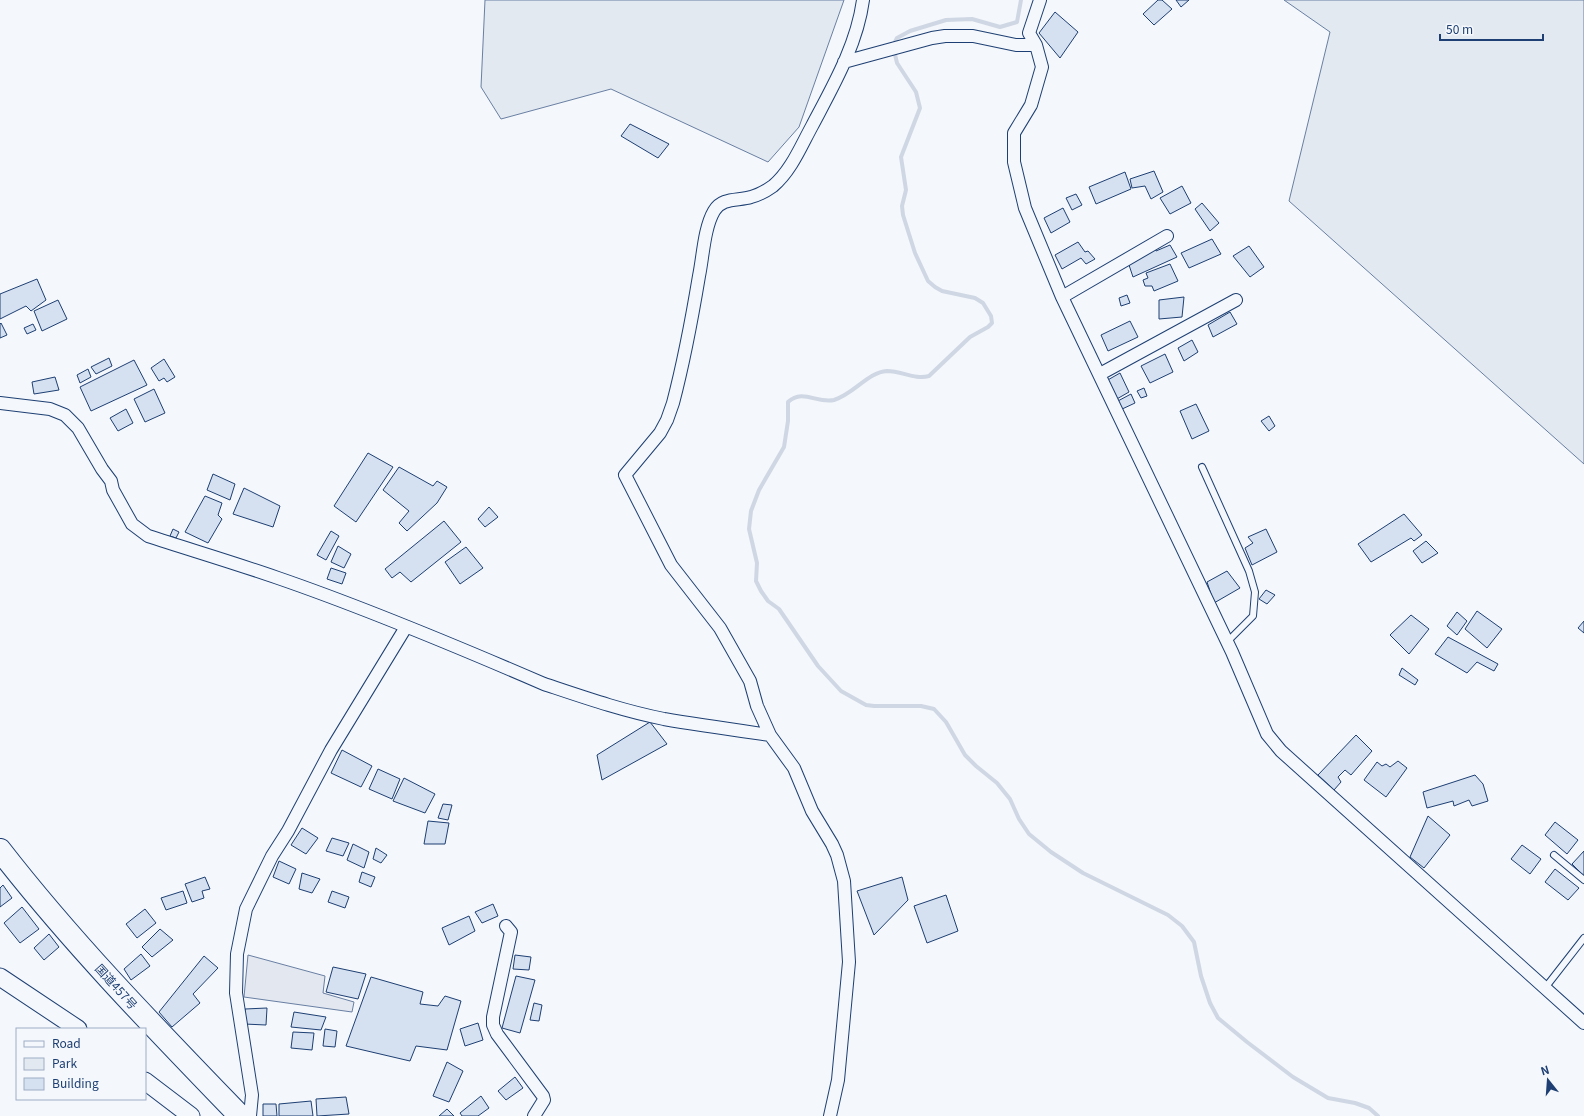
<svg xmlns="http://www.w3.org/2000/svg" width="1584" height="1116" viewBox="0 0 1584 1116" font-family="Georgia,'Noto Sans JP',serif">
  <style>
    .green { fill: #e3e9f0; stroke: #687fa3 }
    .parking { fill: #e3e8f0; stroke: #687fa3 }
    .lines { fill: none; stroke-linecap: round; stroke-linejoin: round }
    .stream { stroke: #cfd7e4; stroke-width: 4 }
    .building { fill: #d5e0f0; stroke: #1d3f73 }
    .lane-casing { stroke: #1d3f73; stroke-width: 8 }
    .street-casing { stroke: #1d3f73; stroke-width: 14 }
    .secondary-casing { stroke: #1d3f73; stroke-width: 19 }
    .highway-casing { stroke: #1d3f73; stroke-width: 24 }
    .lane { stroke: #f4f7fb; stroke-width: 6 }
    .street { stroke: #f4f7fb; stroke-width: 12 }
    .secondary { stroke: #f4f7fb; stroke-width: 17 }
    .highway { stroke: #f4f7fb; stroke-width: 22 }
    .labels { text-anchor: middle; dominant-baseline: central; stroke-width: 3; stroke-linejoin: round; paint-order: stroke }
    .street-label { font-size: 12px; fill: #1d3f73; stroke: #f4f7fb }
  </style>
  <rect width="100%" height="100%" fill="#f4f7fb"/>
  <path class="green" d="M485,0H844L799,127L768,162L611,89L501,119L481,87Z
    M1284,0H1584V464L1289,201L1330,32Z"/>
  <path class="parking" d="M248,955L325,976L323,993L354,1002L352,1012L244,997Z"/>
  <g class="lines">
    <path class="stream" d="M1021,0L1017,22L1000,27L972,19L946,20L910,31L897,38L893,46L897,63L916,92L920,108L901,157L906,190L902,206L903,215L915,253L928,281L935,287L942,291L975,298L983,303L991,316L992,323L988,327L970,337L929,376C915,380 902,371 887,371C868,372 854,394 834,400C817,404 803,388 788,402V421L784,447L759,490L751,511L749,529L757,563L756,581L761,591L768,601L779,609L818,666L841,691L866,705L874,706H921L934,709L946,722L965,755L976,766L997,783L1010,799L1019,819L1029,834L1051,852L1083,873L1168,915L1182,926L1194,942L1201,976L1210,1003L1218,1018L1247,1042L1293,1077L1328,1098L1355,1103L1369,1108L1378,1116"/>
  </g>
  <path class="building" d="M1158,0H1162L1172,9L1154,25L1143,14Z
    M1176,0H1189L1181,7Z
    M1055,12L1078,32L1060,58L1039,33Z
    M630,124L669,144L658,158L621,136Z
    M1154,171L1163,192L1151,199L1145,186L1132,188L1130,179Z
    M1125,172L1131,189L1096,204L1089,187Z
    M1182,186L1191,203L1170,214L1160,198Z
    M1076,194L1082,205L1072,210L1066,198Z
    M1202,203L1219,223L1210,231L1195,209Z
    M1063,208L1070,222L1051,233L1044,218Z
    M1212,239L1221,254L1189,268L1181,253Z
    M1078,242L1085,252L1088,251L1095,259L1086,264L1081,258L1062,269L1055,255Z
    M1170,245L1177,257L1133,277L1128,262L1154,247L1156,251Z
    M1249,246L1264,267L1250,277L1233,256Z
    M1170,264L1178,281L1154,291L1152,286H1145L1143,280L1148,278L1146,273Z
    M37,279L46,300L31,311L26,306L0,319V294Z
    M1127,295L1130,303L1121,306L1119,298Z
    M1184,297L1182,317L1159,319V300Z
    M58,300L67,319L42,331L34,311Z
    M1230,312L1237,324L1213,337L1208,325Z
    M1130,321L1138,337L1108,351L1101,335Z
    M1,323L7,335L0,338V324Z
    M33,324L36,330L27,334L24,328Z
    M1192,340L1198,352L1184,361L1178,348Z
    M1165,354L1173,372L1150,383L1141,366Z
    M109,358L112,366L96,374L91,367Z
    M164,359L175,377L167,382L164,378L159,381L151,368Z
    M134,360L147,385L91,411L80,387Z
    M88,369L91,377L80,383L77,375Z
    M1120,373L1129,392L1115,400L1106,381Z
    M55,377L59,390L34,394L32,382Z
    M1144,388L1147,396L1141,398L1137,391Z
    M154,389L165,413L145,422L134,399Z
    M1131,394L1135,403L1120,410L1116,402Z
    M1196,404L1209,431L1192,439L1180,411Z
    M126,409L133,423L118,431L110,418Z
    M1269,416L1275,426L1269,431L1261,421Z
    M368,453L393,467L356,522L334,506Z
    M399,467L433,486L437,481L447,487L437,503L407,531L399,523L409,511L383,490Z
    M213,474L235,484L230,500L207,490Z
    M244,488L280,506L273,527L233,514Z
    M205,496L222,503L218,515L222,519L208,543L185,532Z
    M489,507L498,517L485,527L478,519Z
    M1404,514L1422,535L1414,541L1411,538L1371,562L1358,544Z
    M444,521L461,542L411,582L400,572L392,578L385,569Z
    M173,529L179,532L176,538L170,536Z
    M1266,529L1277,552L1252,565L1245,548L1253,543L1248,537Z
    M331,531L339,536L326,560L317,555Z
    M1426,541L1438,553L1422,563L1413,551Z
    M338,546L351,554L344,568L331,562Z
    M466,547L483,568L460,584L445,562Z
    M331,568L346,573L342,584L327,579Z
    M1227,571L1240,588L1214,603L1207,582Z
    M1266,590L1275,595L1267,604L1259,599Z
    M1477,611L1502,629L1487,648L1465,629Z
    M1457,612L1467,621L1457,635L1447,626Z
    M1411,615L1429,629L1409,654L1390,635Z
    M1584,621V633L1578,628Z
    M1448,637L1498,664L1494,671L1477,662L1467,673L1435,654Z
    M1402,668L1418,680L1415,685L1399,675Z
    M650,722L667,744L602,780L597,755Z
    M1356,735L1372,751L1351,775L1345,770L1338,777L1341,782L1334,790L1318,775Z
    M342,750L372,766L361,787L331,773Z
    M1398,761L1407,768L1386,797L1364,780L1377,762L1382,766L1386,764L1390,767Z
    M378,769L400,779L392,799L369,789Z
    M1475,775L1483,784L1488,801L1472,806L1469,800L1454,806L1453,801L1427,808L1423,792Z
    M404,778L435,794L425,813L393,801Z
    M443,804L452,805L448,820L438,818Z
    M1428,816L1450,835L1424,868L1410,857Z
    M428,821L449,823L445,844H424Z
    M1555,822L1578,840L1567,854L1545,835Z
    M302,828L318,838L306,854L291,845Z
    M332,838L349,843L343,856L326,851Z
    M353,844L369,852L364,868L347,860Z
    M1522,845L1541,859L1530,874L1511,859Z
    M376,848L387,855L381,863L373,859Z
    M1584,851V876L1572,864Z
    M279,861L296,869L289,884L273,877Z
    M1555,869L1579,888L1568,900L1545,882Z
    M362,872L375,877L371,887L359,882Z
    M302,873L320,879L312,893L299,889Z
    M205,877L210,889L202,891L204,898L192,902L185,884Z
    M902,877L908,900L874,935L857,891Z
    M3,885L12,898L0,907V888Z
    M183,891L187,903L166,910L161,898Z
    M332,891L349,897L345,908L328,902Z
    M946,895L958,931L927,943L914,906Z
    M493,904L498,916L482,923L475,912Z
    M22,907L39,929L20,943L4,923Z
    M145,909L156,923L137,938L126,924Z
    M469,916L475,931L449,945L442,928Z
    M160,929L173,940L152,957L142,947Z
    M49,934L59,947L44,960L34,948Z
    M141,954L150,966L131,980L124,969Z
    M515,955L531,957L529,970L513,969Z
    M204,956L218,968L193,994L200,1003L172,1027L159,1012Z
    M333,967L366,974L358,999L326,992Z
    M516,976L535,980L520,1033L502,1028Z
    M371,977L423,992L420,1004L438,1006L445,996L461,1001L447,1050L416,1046L410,1061L346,1046Z
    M534,1003L542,1005L539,1021L530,1020Z
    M267,1008L266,1025L244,1024L245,1009Z
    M294,1012L326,1017L321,1030L291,1027Z
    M478,1023L483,1040L465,1046L460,1029Z
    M325,1029L337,1031L335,1047L323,1046Z
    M293,1032L314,1033L312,1050L291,1048Z
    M447,1062L463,1071L449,1102L433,1096Z
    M515,1077L523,1088L506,1100L498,1091Z
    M481,1096L489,1108L478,1116H462L460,1113Z
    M346,1097L349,1114L317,1116L316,1099Z
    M311,1101L313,1116H279V1104Z
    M263,1104H276L277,1116H263Z
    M447,1109L454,1116H439Z"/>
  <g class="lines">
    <defs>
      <path id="lane" d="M1202,467L1249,571L1255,592L1253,616L1227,642
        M1554,855L1584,880
        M1545,988L1584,938"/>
      <path id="street" d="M1040,0L1029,33L1036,45L1042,67L1031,105L1014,133V162L1025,208L1062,297L1232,652L1267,734L1281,751L1584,1023
        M844,62L932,38L945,36H973L1016,45H1036
        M1062,297L1167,236
        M1100,374L1236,300
        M0,403L50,409L65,415L78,428L102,469L111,481L113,490L132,524L148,536C191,550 235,563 278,578C368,609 456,646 544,684C583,697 623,711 664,719C699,725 735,730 770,735
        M506,926L511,932L493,1017V1025L497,1034L543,1096L544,1100L534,1116
        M250,1116L252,1095L236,993L237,954L246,909L272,856L288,831L331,750L406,627
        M830,1116L838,1080L849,962L844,881L837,855L832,844L812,811L794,768L770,735L757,706L750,681L720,628L671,565L625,475L660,433L667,420L673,403C684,361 692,318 699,276C703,257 704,228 714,211C722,197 738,201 751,197C759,195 766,191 773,186C791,171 801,146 812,126C833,86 857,45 863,0"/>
      <path id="secondary" d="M0,977L78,1029
        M145,1081L191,1116"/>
      <path id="highway" d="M0,850C73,944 157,1030 240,1116"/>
    </defs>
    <use href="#lane" class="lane-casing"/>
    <use href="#street" class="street-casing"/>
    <use href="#secondary" class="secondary-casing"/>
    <use href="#highway" class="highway-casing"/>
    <use href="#lane" class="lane"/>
    <use href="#street" class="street"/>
    <use href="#secondary" class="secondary"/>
    <use href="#highway" class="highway"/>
  </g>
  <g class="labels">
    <g class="street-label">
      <text transform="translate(117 986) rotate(48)">国道457号</text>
    </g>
  </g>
  <rect x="16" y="1028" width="130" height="72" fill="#f4f7fb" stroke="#9eadc5"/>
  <rect x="24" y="1041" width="20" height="6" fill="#f4f7fb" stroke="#9eadc5"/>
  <text x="52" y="1048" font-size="12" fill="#1d3f73">Road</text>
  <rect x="24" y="1058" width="20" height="12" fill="#e3e9f0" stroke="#9eadc5"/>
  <text x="52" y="1068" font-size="12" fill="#1d3f73">Park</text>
  <rect x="24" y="1078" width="20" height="12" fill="#d5e0f0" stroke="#9eadc5"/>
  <text x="52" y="1088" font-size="12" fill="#1d3f73">Building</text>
  <g transform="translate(1548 1080) rotate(343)" stroke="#f4f7fb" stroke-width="3" paint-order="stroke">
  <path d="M0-3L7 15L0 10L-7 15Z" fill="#1d3f73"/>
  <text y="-6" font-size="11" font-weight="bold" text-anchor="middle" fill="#1d3f73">N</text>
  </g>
  <path d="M1440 34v6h103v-6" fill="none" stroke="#1d3f73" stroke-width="2"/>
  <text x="1446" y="34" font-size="12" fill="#1d3f73" stroke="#f4f7fb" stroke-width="3" paint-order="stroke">50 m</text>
</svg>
